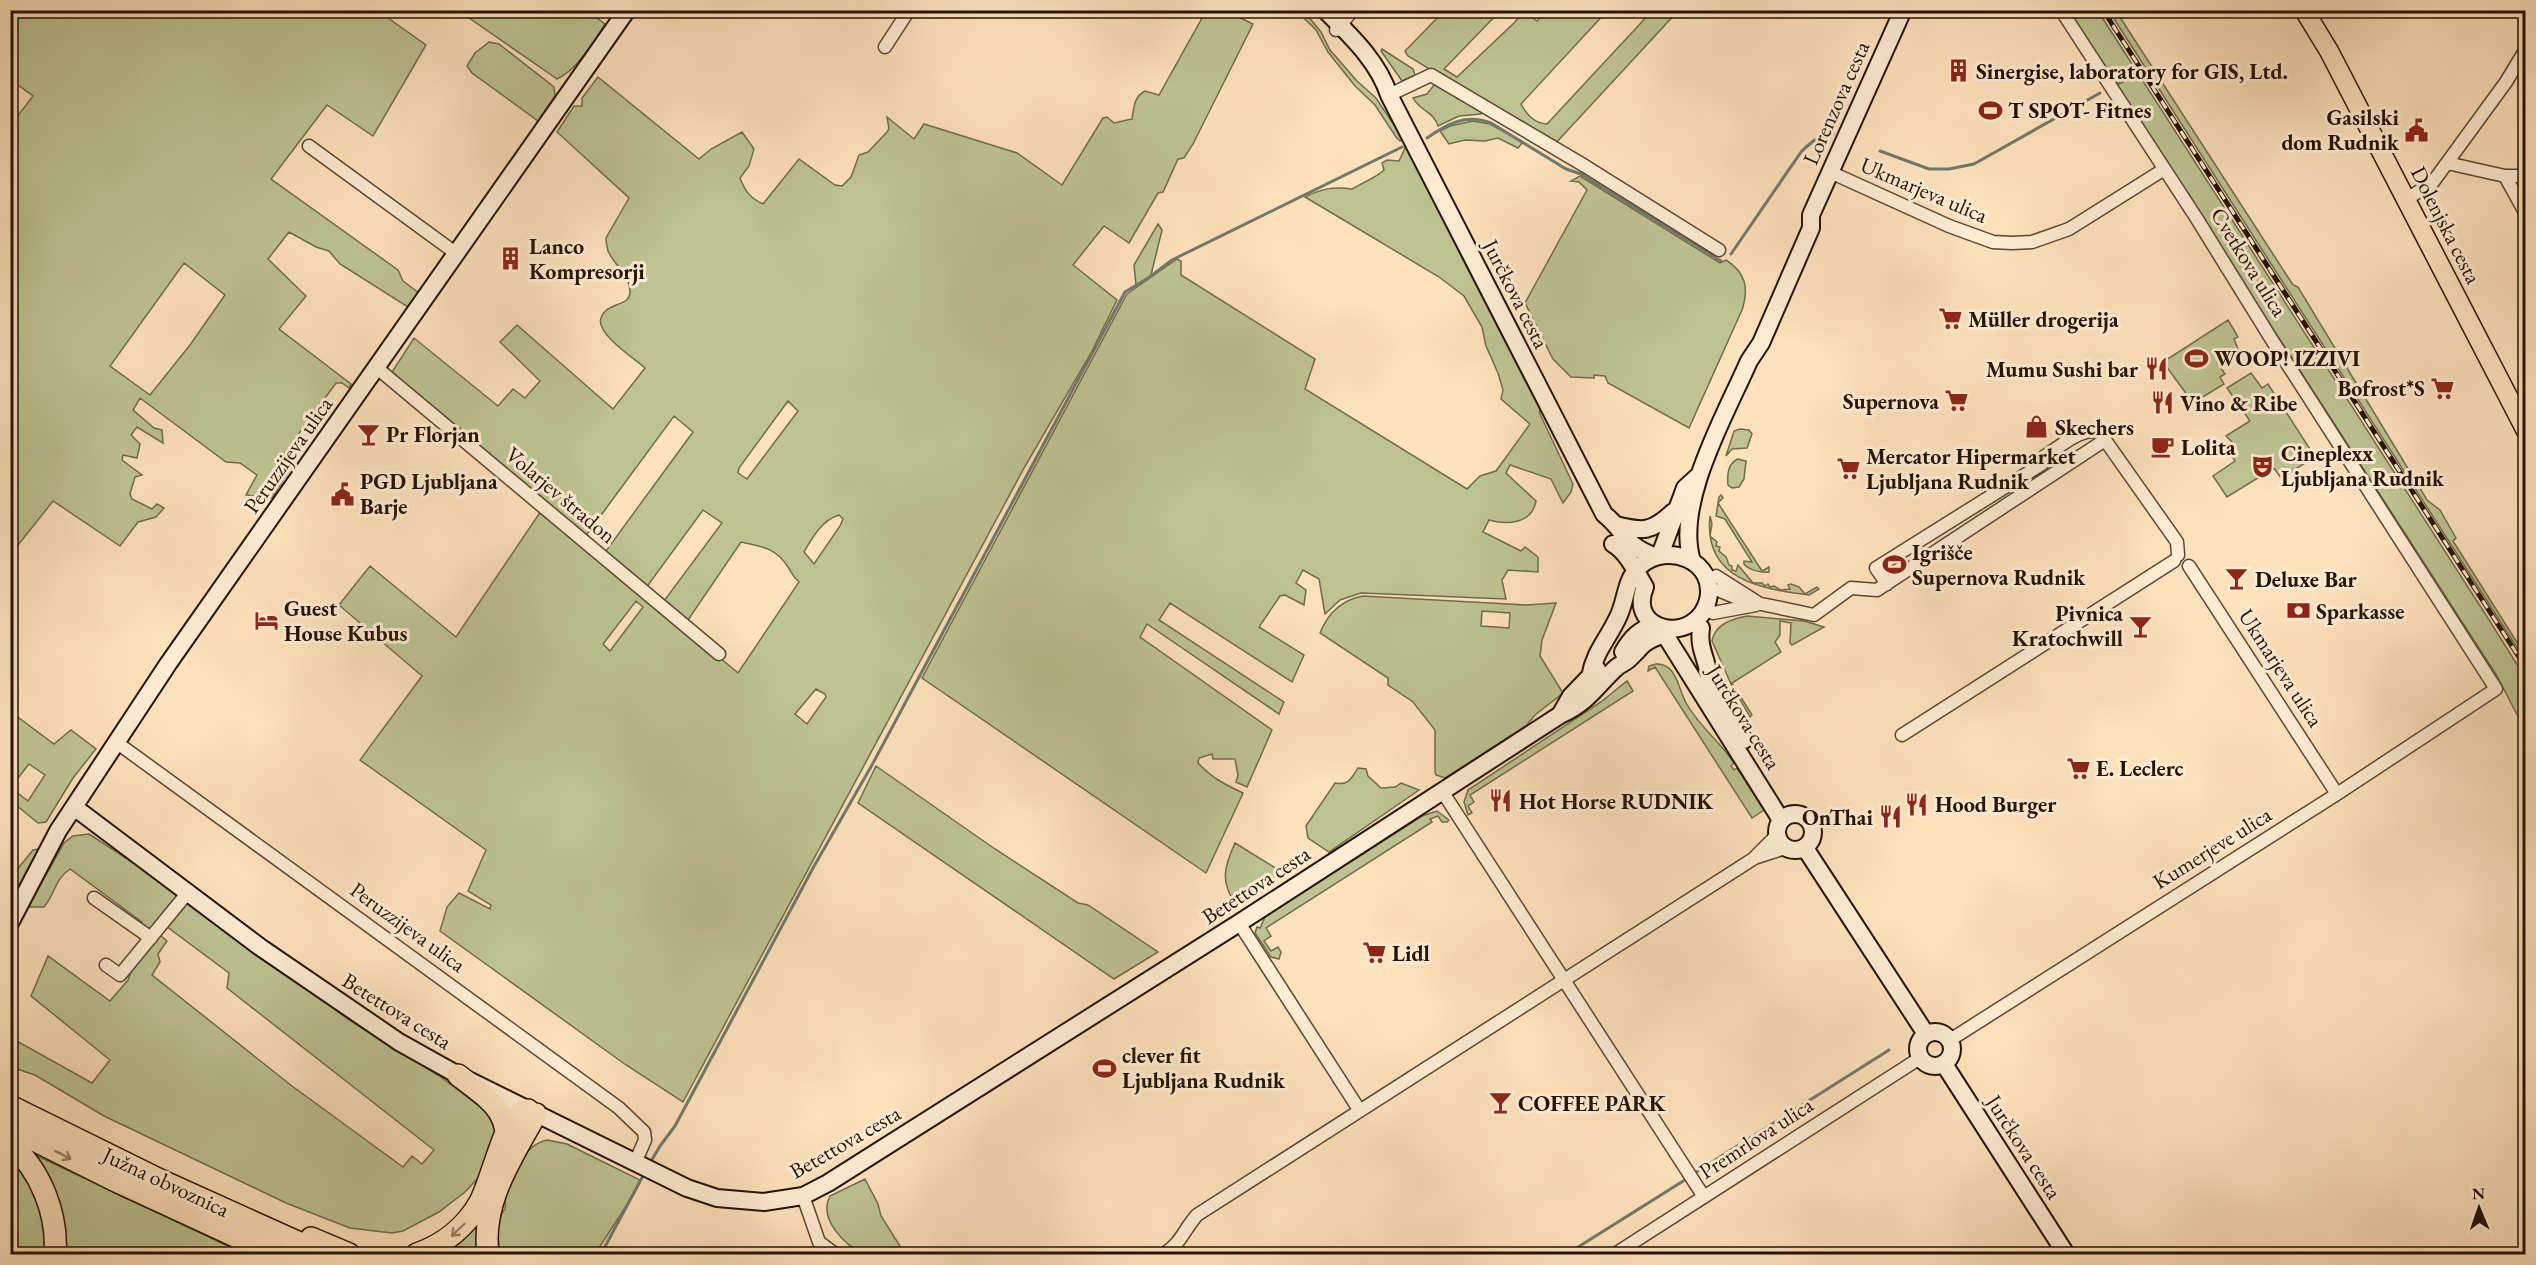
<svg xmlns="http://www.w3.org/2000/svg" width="2536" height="1265" viewBox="0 0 2536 1265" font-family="'EB Garamond',serif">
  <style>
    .green { fill: #bdc492; stroke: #706b4b; stroke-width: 1.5; fill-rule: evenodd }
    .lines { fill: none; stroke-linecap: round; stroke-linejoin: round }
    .stream { stroke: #6f796f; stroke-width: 3 }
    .street-casing { stroke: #5a4632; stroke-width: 15 }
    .secondary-casing { stroke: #241204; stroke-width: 20 }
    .primary-casing { stroke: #241204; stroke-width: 21 }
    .highway-casing { stroke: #241204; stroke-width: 24 }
    .street { stroke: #feecd3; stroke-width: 12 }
    .secondary { stroke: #feecd3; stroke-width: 16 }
    .primary { stroke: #fee2bc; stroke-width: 18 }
    .highway { stroke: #fee2bc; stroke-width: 21 }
    .rail-casing { stroke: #241204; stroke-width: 5 }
    .rail { stroke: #feecd3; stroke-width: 3; stroke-dasharray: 9; stroke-linecap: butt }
    .oneway { stroke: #9c8469 }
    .labels { text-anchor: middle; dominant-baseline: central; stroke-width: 6; stroke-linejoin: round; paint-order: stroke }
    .poi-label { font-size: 22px; font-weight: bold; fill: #241204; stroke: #feecd3; text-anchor: start }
    .street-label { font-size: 22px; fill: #241204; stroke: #feecd3 }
  </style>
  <rect width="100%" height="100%" fill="#fee2bc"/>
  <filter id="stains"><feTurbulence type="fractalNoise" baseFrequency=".00333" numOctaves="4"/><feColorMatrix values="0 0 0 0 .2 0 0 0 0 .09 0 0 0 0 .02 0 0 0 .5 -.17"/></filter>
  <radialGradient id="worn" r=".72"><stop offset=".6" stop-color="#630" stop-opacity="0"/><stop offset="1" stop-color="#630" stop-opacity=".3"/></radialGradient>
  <path class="green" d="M11,11H378L426,45L373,136L327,105L271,179L398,270L403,281L419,293L408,307L340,264L329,251L316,247L289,232L268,259L306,296L279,329L351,384L349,388L342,383H336L281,458L290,469L272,498L246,495L257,475L240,463L226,462L140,398L133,410L154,428L162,430L163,443L137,427L131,435L140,444L137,458L123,455L122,460L142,475L135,477L130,494L132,499L152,509L157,504L164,508L156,517L138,522L120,546L53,501L11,554L10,126L33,96L11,80ZM184,263L225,295L190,345L150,395L110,366Z
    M459,11H587L605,24C593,43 578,69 557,79Z
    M1206,11H1227L1253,24L1193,144L1184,158L1178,159L1163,192L1158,193L1129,243L1104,226L1073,265L1117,300L1091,353L1024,468L683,1102L626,1065L440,931L447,907L459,893L490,909L491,905L468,891L486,850L360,760L422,676L339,605L370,566L456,637L543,508L738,673L799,582C793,577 792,573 788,567C776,548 761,546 741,542L686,623L661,605L722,523L703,510L646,588L603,555L693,432L674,416L585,537L540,496L528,490L394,378L392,372L414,338L498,406L513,389L525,398L540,381L500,342L517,325L613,409L645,368C635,359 595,333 601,318C606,302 630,307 630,292C630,275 614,265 608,251C607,247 606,242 606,238L629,198L557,132L574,106H582V98L598,77L699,159L711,149L742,132L754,149L749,166L740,178C745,191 750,198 763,204L799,159L835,185L842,186L851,177L859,155L868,152L887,132L889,129L887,117L914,139L924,124L1017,153L1062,185L1103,118L1107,117L1114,123L1132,119C1134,106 1134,97 1145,91L1159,95ZM788,401L798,411L747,479L738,473L739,468ZM839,515L843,519L840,526L814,564L804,552C812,538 822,520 839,515ZM636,601L643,607L610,651L603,644ZM816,689L825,694L826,697L807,724L795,714Z
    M1444,11H1500L1444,69L1457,77L1515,22L1523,11H1532L1530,16L1537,21L1547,11H1607L1521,104C1527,115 1534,123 1547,124L1652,11H1678L1554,145L1408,56L1405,51Z
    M2068,11H2098L2491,623L2525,677V730L2497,676Z
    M2109,11H2116L2293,285L2298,287L2427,500L2440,510L2456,538L2453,541L2525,655V660Z
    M1307,15L1321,32L1330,50L1357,81L1376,98L1404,140L1400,141L1396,137L1375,105L1355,86L1328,52L1316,30L1304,18Z
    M489,42L499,44L554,87L555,96L538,121L472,73L467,66L475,53Z
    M1382,49L1413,69L1415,75L1402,81L1381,51Z
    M1434,85L1443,87L1483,111L1481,114L1459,116L1438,126C1434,112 1420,111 1413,98L1427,94Z
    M1473,121L1490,124L1523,142L1518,148L1498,138L1485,141L1465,140L1449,144L1440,131L1450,126Z
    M1406,146L1541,410L1539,412L1573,484L1571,492L1563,503L1551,479L1510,465L1506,473L1536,501C1532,524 1507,525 1489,520L1483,532L1521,551L1525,547L1538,557V572L1508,570L1502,580L1506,599L1361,593L1340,600L1325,614L1319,579L1303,570L1296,583L1306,590L1304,605L1285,595L1280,596L1259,627L1304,655L1292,682L1170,603L1159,620L1284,702L1279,714L1147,624L1140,637L1272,730L1247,787L1236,782L1238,775L1235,759H1213L1212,754L1199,758L1198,763C1212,778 1224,784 1243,793L1206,873L922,678L1127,294L1177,259L1181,261V275L1315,359L1305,389L1467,489L1480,476L1496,471L1530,424L1501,399L1503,390L1498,373L1486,346L1482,327L1464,296L1439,277L1305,197C1321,189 1334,186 1352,189C1360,184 1379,176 1384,170L1382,163L1387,160L1399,161Z
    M1580,176L1720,263L1726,260C1746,273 1749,288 1742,310L1689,428L1608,383L1605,376L1594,375V378L1571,377L1553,359L1525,303L1587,190L1579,182L1571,181Z
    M1158,224L1162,230L1151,275L1136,285L1134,265Z
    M2228,320L2238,337L2234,339L2238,349L2217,362L2225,374L2220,377L2224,384L2193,403L2163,362Z
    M2251,373L2262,388L2268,384L2315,457L2281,478L2274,468L2227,497L2213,476L2235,461L2226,446L2232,442L2226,436L2250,421L2227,388Z
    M1740,429L1749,430L1752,434L1747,448L1732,449L1726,456L1734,431Z
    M1738,459L1746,461L1744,479L1739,487L1732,488L1728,485C1727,475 1728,463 1738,459Z
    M1721,495L1723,498L1718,503L1762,571L1769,567V572C1761,573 1749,570 1744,564V561L1752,562L1725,519L1716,516L1719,497Z
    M1710,516L1712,524L1710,536L1717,542L1716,546L1720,547L1719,551L1726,557L1729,565L1732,566V570L1736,571L1738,565L1753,583H1762L1765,586L1768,584L1770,587L1774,586L1781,590L1790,589L1788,585L1791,584L1799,587L1805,594L1817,587L1819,589L1809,595C1760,589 1703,579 1710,516Z
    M1363,596L1526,605L1556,603L1542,640L1540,656L1563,693L1535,715L1526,726L1445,778L1436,775L1435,772V730L1413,702L1388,685V678L1320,633C1328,613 1341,600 1363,596ZM1482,611L1510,613L1509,628L1481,626Z
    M1747,616L1804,621L1824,627L1792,645L1790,643L1791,623L1780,621V635L1775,642L1781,652L1732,683L1752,715L1750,717L1731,684L1712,641C1715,624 1732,619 1747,616Z
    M1656,664C1676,663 1678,687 1685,701C1698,726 1720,741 1734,763L1731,766L1734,770L1737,768L1764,810L1752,818L1655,667L1648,671L1649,666Z
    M1627,681L1633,691L1470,795L1474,802L1468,806L1472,813L1468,815L1464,802L1468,790L1601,702Z
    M11,712L54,744L71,730L96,749L73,778L46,822L38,823L11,801V788L28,801L45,775L29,764L11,787Z
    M876,766L995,849L1078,903L1088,905L1158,952L1114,979L858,803Z
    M1358,768L1366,769L1368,776L1381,788L1395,787L1401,783L1419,790L1329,852L1308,838L1306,826L1335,783C1348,786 1352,778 1358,768Z
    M1437,811L1449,820L1447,822H1442L1438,816L1430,819L1432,822L1266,928L1271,936L1264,941L1271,951L1278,947L1281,952L1279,959L1271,957L1255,933L1257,927L1260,928L1265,917L1422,816Z
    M89,834L152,875L176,895V900L151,931L140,928L142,922L70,869C54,880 56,893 44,907H28L64,843L73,836Z
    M1235,843L1285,874L1236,905C1220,882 1224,867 1235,843Z
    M39,849L11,903V877L33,850Z
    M183,902L191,903L349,1020L438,1075L487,1112L495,1130L492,1143L478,1178L465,1192L439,1212L403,1231L392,1233L350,1228L286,1203L104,1116L35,1075L11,1067L10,1041H17L92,1083L110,1060L31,996L48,956L110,1001L128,980L134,963L159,934L167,941L158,954L160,962L152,975L292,1086L403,1167L412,1156L422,1164L434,1150L227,988L229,973L166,926Z
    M547,1140L567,1144L640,1180L634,1194L595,1254H500C498,1243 496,1218 505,1209C506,1204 504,1200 505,1195C509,1174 525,1145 547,1140Z
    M10,1152L42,1200L50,1254H11Z
    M31,1153L230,1247L231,1251L183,1254H59Z
    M865,1179L878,1204L881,1216L905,1254C894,1255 874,1258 864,1254C844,1245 818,1218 830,1196Z
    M480,1215L479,1254H444L461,1241Z"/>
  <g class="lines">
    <path class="stream" d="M2116,85L2127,79
      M1427,138C1447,124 1467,113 1491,123L1566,169L1581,174L1721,261
      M1880,151L1929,169H1949L1974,164L2100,93
      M1731,254L1801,152C1811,142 1819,135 1833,134
      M650,1163L660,1146L675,1126L813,868L872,765L1125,292L1147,279L1172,260L1402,147
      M1693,1174L1889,1050
      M601,1254L644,1174
      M1567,1254L1688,1178"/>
    <defs>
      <path id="street" d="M1336,30L1353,10
        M885,47L909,10
        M1389,95L1431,75L1585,166L1719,250
        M309,146L457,254
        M2447,163L2505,176H2526
        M1830,172L1949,226L1993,242L2012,243L2032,242L2069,229L2163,170
        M2505,176L2526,214
        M2407,199L2433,182L2506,82L2526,49
        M377,368L719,654
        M2189,566L2337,794
        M1716,576L1757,602
        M1887,584L1876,568L2042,464L2045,456C2060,447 2084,424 2103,433L2105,440L2177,542L2178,555
        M1718,590L1742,600L1814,615L1851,588L1877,590L2105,440
        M1713,613L1756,605
        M1902,735L2174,561
        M116,742L619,1108L644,1132L645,1140L635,1163
        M1442,791L1704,1197
        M1757,857L1785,848
        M94,898L151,938
        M1239,923L1360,1111
        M106,965L120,975L189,891
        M1950,1040L2337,794L2496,689L2270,337L2197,219L2061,10
        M803,1196L819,1242L835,1254
        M1164,1254C1182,1242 1183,1231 1197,1215L1753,859L1777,835
        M1615,1254L1920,1058"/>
      <path id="secondary" d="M1325,10C1350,35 1378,61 1389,95L1604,514C1626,532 1624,545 1654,556
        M1616,525C1643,532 1652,532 1673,512
        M1660,555L1685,488L1697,477
        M1692,561C1674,503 1726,414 1749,361L1761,343L1811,228V215L1903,10
        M1701,628C1698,649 1707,658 1709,677L1744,740
        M1667,638L1781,820
        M1623,652C1631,638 1639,630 1655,624
        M1590,677C1594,652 1609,638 1619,615C1627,597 1625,580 1640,566C1667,541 1717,561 1708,600C1697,645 1626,634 1645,587C1636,572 1628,553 1613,544
        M1560,715L1571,696L1597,669
        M74,807L260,947L399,1042L458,1075L687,1188L717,1198L764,1202L803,1196L828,1183L1239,923L1560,715C1588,703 1596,686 1617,667C1621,664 1626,662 1629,659C1641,648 1642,642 1659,636
        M1777 832a18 18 0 1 1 36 0a18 18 0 1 1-36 0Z
        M1805,848L1926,1034
        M10,923L58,831L168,664L627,10
        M1918 1049a17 17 0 1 1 34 0a17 17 0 1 1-34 0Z
        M1944,1064L2066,1254"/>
      <path id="primary" d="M2304,10L2329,51L2526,431"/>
      <path id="highway" d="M458,1075C479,1092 506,1106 506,1136
        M10,1106L160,1180L324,1254
        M10,1128L118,1182L274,1254
        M10,1144C41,1170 58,1215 55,1254
        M311,1238L349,1254
        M417,1254C443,1245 466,1227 480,1202C490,1183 504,1127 515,1117C519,1113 523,1112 528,1110
        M488,1254C481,1202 512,1158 536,1114"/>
    </defs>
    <use href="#street" class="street-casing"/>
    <use href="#secondary" class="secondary-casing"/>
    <use href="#primary" class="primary-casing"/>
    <use href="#highway" class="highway-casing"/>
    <use href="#street" class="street"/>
    <use href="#secondary" class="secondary"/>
    <use href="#primary" class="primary"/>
    <use href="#highway" class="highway"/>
    <defs>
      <path id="rail" d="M2103,10L2526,668"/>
    </defs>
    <use href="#rail" class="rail-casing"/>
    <use href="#rail" class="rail"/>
  </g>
  <defs><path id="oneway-shaft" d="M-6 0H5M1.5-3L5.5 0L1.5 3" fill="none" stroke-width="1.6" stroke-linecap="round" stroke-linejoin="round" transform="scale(1.5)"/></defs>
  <g class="oneway">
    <use href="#oneway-shaft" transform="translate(63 1155) rotate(27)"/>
    <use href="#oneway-shaft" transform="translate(458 1230) rotate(136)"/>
  </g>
  <defs>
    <symbol id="building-bare" viewBox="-9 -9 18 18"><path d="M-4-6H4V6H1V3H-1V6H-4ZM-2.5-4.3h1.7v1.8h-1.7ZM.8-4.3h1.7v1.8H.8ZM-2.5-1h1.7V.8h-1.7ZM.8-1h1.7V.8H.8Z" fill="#8f2418" stroke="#feecd3" stroke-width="2.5" paint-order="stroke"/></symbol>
    <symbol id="stadium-bare" viewBox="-9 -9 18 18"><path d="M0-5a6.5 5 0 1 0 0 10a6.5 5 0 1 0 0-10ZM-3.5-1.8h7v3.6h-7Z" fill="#8f2418" stroke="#feecd3" stroke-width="2.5" paint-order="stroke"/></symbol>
    <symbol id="civic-bare" viewBox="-9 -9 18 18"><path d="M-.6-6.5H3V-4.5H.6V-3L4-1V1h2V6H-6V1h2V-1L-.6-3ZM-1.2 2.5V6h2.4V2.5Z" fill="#8f2418" stroke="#feecd3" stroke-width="2.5" paint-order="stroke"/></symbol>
    <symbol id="supermarket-bare" viewBox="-9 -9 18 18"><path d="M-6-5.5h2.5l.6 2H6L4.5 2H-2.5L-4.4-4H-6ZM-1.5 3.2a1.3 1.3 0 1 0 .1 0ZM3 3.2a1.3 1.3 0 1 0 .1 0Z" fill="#8f2418" stroke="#feecd3" stroke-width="2.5" paint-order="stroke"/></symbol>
    <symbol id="restaurant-bare" viewBox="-9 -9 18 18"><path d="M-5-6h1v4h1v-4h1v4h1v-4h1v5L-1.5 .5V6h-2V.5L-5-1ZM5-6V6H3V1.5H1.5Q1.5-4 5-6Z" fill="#8f2418" stroke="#feecd3" stroke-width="2.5" paint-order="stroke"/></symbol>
    <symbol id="shop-bare" viewBox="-9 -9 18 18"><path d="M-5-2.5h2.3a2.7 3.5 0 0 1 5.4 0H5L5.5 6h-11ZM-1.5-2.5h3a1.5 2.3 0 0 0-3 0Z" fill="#8f2418" stroke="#feecd3" stroke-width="2.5" paint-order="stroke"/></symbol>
    <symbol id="bar-bare" viewBox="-9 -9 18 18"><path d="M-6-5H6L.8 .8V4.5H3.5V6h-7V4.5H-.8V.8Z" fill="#8f2418" stroke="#feecd3" stroke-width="2.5" paint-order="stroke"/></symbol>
    <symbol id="cafe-bare" viewBox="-9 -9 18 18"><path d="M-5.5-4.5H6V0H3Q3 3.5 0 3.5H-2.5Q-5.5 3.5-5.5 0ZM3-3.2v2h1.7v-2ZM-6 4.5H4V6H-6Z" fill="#8f2418" stroke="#feecd3" stroke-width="2.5" paint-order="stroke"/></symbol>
    <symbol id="theatre-bare" viewBox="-9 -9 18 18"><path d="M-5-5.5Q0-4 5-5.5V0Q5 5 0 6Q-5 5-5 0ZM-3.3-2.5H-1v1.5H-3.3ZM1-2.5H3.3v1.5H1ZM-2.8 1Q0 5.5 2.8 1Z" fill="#8f2418" stroke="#feecd3" stroke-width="2.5" paint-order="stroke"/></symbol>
    <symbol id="bank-bare" viewBox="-9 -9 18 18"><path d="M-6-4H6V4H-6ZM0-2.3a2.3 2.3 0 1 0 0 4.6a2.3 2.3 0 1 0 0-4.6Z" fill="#8f2418" stroke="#feecd3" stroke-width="2.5" paint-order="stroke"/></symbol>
    <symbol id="hotel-bare" viewBox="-9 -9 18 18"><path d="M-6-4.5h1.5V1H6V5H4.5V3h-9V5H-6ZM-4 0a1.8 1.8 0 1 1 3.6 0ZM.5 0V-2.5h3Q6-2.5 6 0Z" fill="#8f2418" stroke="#feecd3" stroke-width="2.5" paint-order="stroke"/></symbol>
  </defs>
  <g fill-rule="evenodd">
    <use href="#building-bare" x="1942" y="54" width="33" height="33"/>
    <use href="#stadium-bare" x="1974" y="94" width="33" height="33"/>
    <use href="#civic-bare" x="2400" y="114" width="33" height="33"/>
    <use href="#building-bare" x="494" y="242" width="33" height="33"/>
    <use href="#supermarket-bare" x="1934" y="302" width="33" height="33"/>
    <use href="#stadium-bare" x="2180" y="342" width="33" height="33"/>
    <use href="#restaurant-bare" x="2140" y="352" width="33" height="33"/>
    <use href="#supermarket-bare" x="2426" y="372" width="33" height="33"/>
    <use href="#supermarket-bare" x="1940" y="384" width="33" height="33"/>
    <use href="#restaurant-bare" x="2146" y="386" width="33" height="33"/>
    <use href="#shop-bare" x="2020" y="410" width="33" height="33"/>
    <use href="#bar-bare" x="352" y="418" width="33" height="33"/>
    <use href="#cafe-bare" x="2146" y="430" width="33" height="33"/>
    <use href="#theatre-bare" x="2246" y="450" width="33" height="33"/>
    <use href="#supermarket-bare" x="1832" y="452" width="33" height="33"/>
    <use href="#civic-bare" x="326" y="478" width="33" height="33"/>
    <use href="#stadium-bare" x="1878" y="548" width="33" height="33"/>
    <use href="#bar-bare" x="2220" y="562" width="33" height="33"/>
    <use href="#bank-bare" x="2282" y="594" width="33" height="33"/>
    <use href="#hotel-bare" x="250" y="604" width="33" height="33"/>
    <use href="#bar-bare" x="2124" y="610" width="33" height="33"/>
    <use href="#supermarket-bare" x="2062" y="752" width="33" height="33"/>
    <use href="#restaurant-bare" x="1484" y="784" width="33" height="33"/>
    <use href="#restaurant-bare" x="1900" y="788" width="33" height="33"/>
    <use href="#restaurant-bare" x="1874" y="800" width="33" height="33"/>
    <use href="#supermarket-bare" x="1358" y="936" width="33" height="33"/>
    <use href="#stadium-bare" x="1088" y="1052" width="33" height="33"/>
    <use href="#bar-bare" x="1484" y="1086" width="33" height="33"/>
  </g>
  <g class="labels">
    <g class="poi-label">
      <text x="1976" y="71">Sinergise, laboratory for GIS, Ltd.</text>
      <text x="2008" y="110">T SPOT- Fitnes</text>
      <text x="2399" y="117" text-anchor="end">Gasilski<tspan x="2399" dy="25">dom Rudnik</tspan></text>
      <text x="529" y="246">Lanco<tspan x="529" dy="25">Kompresorji</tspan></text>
      <text x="1968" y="319">Müller drogerija</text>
      <text x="2214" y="358">WOOP! IZZIVI</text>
      <text x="2138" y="369" text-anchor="end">Mumu Sushi bar</text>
      <text x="2425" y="388" text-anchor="end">Bofrost*S</text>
      <text x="1939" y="401" text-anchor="end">Supernova</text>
      <text x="2180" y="403">Vino &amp; Ribe</text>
      <text x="2055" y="427">Skechers</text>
      <text x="386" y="434">Pr Florjan</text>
      <text x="2181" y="447">Lolita</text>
      <text x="2281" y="453">Cineplexx<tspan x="2281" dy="25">Ljubljana Rudnik</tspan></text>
      <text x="1866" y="456">Mercator Hipermarket<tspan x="1866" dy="25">Ljubljana Rudnik</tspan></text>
      <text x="360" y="481">PGD Ljubljana<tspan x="360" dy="25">Barje</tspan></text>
      <text x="1912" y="552">Igrišče<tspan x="1912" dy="25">Supernova Rudnik</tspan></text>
      <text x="2255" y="579">Deluxe Bar</text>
      <text x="284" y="608">Guest<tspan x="284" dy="25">House Kubus</tspan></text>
      <text x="2316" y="611">Sparkasse</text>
      <text x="2123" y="613" text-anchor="end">Pivnica<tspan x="2123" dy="25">Kratochwill</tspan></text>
      <text x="2096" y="768">E. Leclerc</text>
      <text x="1519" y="801">Hot Horse RUDNIK</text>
      <text x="1935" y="804">Hood Burger</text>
      <text x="1873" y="817" text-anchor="end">OnThai</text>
      <text x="1392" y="953">Lidl</text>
      <text x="1122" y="1055">clever fit<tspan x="1122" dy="25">Ljubljana Rudnik</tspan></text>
      <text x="1518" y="1103">COFFEE PARK</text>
    </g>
    <g class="street-label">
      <text transform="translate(1836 103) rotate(-66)">Lorenzova cesta</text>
      <text transform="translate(1924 190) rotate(23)">Ukmarjeva ulica</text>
      <text transform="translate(2446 225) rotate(63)">Dolenjska cesta</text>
      <text transform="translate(2249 262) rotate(58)">Cvetkova ulica</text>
      <text transform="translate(1516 294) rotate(63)">Jurčkova cesta</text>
      <text transform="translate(288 455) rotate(-55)">Peruzzijeva ulica</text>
      <text transform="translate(561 495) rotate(40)">Volarjev štradon</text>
      <text transform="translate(2281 668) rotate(57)">Ukmarjeva ulica</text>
      <text transform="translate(1744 717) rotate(58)">Jurčkova cesta</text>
      <text transform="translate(2212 848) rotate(-32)">Kumerjeve ulica</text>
      <text transform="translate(1256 885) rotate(-33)">Betettova cesta</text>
      <text transform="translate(408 927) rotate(36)">Peruzzijeva ulica</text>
      <text transform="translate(397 1011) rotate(32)">Betettova cesta</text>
      <text transform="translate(1756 1138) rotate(-33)">Premrlova ulica</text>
      <text transform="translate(845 1142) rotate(-30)">Betettova cesta</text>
      <text transform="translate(2024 1147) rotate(57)">Jurčkova cesta</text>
      <text transform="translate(166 1182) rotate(25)">Južna obvoznica</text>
    </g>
  </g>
  <rect width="2536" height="1265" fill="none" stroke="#fee2bc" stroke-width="36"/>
  <rect x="12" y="12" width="2512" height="1241" fill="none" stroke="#241204" stroke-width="3"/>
  <rect x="18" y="18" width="2500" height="1229" fill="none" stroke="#241204" stroke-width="1.5"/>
  <g transform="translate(2479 1208) rotate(358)" stroke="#feecd3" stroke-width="4.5" paint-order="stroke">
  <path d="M0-4.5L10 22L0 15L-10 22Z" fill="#241204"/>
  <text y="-9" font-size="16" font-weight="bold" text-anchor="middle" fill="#241204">N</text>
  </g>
  <rect width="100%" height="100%" filter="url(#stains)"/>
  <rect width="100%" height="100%" fill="url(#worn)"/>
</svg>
